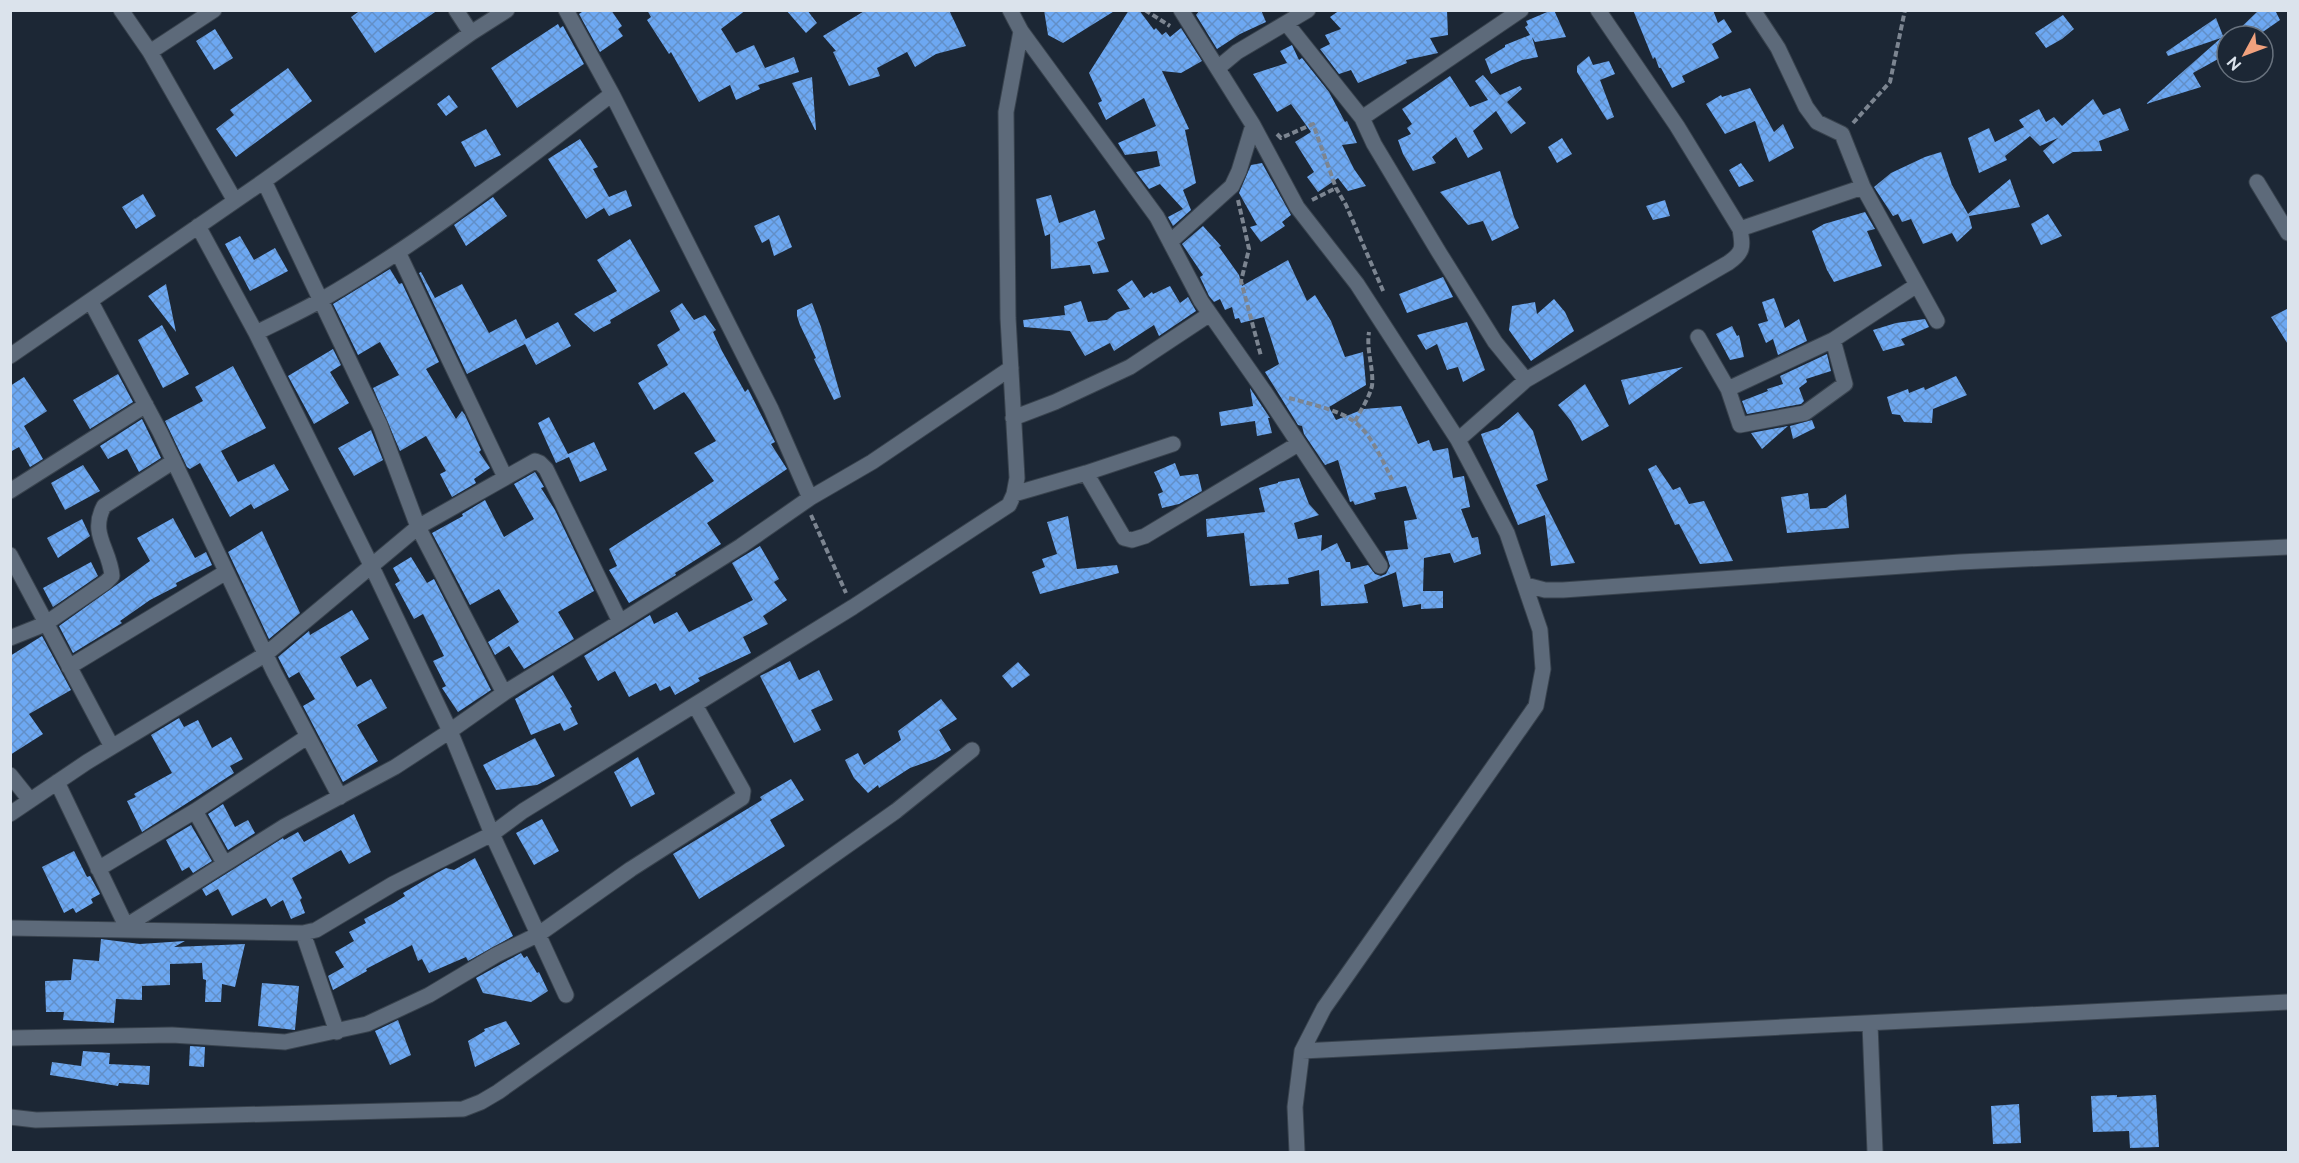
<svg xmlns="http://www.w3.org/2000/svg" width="2299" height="1163" viewBox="0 0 2299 1163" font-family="Raleway,sans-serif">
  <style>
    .building { fill: url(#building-cross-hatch) }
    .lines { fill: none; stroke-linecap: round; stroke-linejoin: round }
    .minor-casing { stroke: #39434e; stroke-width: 17 }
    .path { stroke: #7c8591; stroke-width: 4; stroke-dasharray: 6 3; stroke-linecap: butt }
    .minor { stroke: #5d6a7a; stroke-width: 15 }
  </style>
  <defs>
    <pattern id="building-cross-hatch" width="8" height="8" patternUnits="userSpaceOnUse" patternTransform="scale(1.5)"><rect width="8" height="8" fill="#6da8f2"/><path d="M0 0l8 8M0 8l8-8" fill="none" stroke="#628fc7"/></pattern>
  </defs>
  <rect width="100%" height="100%" fill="#1c2735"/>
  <path class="building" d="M361,10H438L375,53L351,17Z
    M585,10H611L622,26L618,29L623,36L600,52L579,14Z
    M647,10H746L721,29L736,53L754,45L765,68L794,57L799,72L758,85L760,89L736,100L730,85L699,102L671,52L669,54L647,20L651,17Z
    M786,10H807L817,23L806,33Z
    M866,10H949L966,46L936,54L915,67L907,52L877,68L880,76L849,86L833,52L836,51L823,36Z
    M1044,10H1116L1063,43L1048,35Z
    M1129,10H1139L1154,30L1156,28L1162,35L1166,32L1170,37L1181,28L1202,61L1181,73L1162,71L1189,129L1185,130L1196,183L1183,190L1191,210L1173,226L1168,217L1183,209L1160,184L1149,189L1136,172L1160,166L1157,151L1125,155L1118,143L1156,126L1144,98L1106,120L1098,103L1102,101L1089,73Z
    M1200,10H1261L1266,22L1240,34L1217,49L1196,15Z
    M1340,10H1447L1448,35L1430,38L1438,53L1406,60L1407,63L1358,83L1351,70L1339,74L1320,49L1330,44L1325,35L1341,29L1330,17Z
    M1552,10H1554L1566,37L1535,42L1532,37L1538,57L1522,60L1491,74L1485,59L1505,47V45L1530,35L1525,27L1528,25L1526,21Z
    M1633,10H1713L1718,23L1724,19L1732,32L1712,44L1719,58L1682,76L1685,82L1672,88L1661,68H1659L1655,57L1653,59Z
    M2259,10H2275L2280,20L2257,36H2232Z
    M2063,15L2074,29L2062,39L2046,48L2035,33Z
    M2216,18L2223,36L2227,33V54L2193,73L2201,87L2146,104L2221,38L2168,56L2166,52Z
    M558,24L560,28L563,26L584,64L517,108L491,68Z
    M215,29L233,58L214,70L196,41Z
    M1292,45L1299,60L1302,58L1329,92L1345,122L1347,121L1357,143L1342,145L1354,169L1366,186L1348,191L1338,178L1318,192L1307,177L1314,172L1295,142L1311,132L1291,104L1277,112L1253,74L1287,63L1280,51Z
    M1589,56L1593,65L1609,61L1615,74L1600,80L1614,117L1607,120L1577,72V66Z
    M288,68L312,101L236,157L216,129L234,115L230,110Z
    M1483,75L1500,95L1520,86L1522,89L1507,102L1526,123L1511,134L1496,111L1473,131L1483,149L1468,158L1456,137L1432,157L1436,163L1413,171L1403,154L1398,140L1411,134L1407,128L1412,124L1402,109L1450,76L1470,107L1488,100L1475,81Z
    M812,77L816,130H815L792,83Z
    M1750,88L1774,132L1783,124L1794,148L1769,162L1755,121L1725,134L1706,104L1721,95L1722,97Z
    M449,95L458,107L446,116L437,104Z
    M2093,99L2103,115L2120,108L2129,130L2099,141L2102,151L2073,152L2053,164L2043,151L2058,138L2040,146L2030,136L2005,156L2007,160L1979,173L1968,138L1989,128L1995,142L2024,127L2019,120L2039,109L2046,122L2054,117L2062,126Z
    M486,129L501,155L475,167L461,142Z
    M1562,138L1572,154L1557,163L1548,147Z
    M580,139L598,167L593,169L609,197L626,190L632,206L609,216L604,208L586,219L548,159Z
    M1941,152L1952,185L1968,214L2010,179L2020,207L1969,216L1972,228L1957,242L1952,233L1923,244L1911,219L1902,222L1898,214L1893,216L1874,187L1891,173L1925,157Z
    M1262,163L1291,215L1282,222L1285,226L1261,242L1250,227L1257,225L1239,193L1251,165Z
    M1741,163L1754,181L1739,187L1729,170Z
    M1500,171L1514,217L1519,228L1492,241L1483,221L1468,225L1440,192Z
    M143,194L156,216L136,229L122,207Z
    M1051,195L1059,223L1095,210L1105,239L1097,242L1109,272L1093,274L1090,265L1051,269L1050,234L1045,236L1036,199Z
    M493,197L507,216L466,246L454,225Z
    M1665,200L1670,216L1653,220L1646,206Z
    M1865,212L1875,229L1867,231L1882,266L1834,282L1827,270L1812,231L1824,224Z
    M2048,214L2062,236L2041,245L2031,224Z
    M779,215L792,247L774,256L769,239L762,243L754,226Z
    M1203,226L1221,246L1219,247L1239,275L1242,286L1288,260L1307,301L1315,295L1331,321L1345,357L1363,352L1366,385L1329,407L1336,420L1364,409L1401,406L1418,444L1429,440L1433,451L1448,448L1453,478L1464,476L1470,507L1461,509L1472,538L1478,537L1481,554L1454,563L1450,553L1424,558L1423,591H1443V608L1421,609V604L1403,607L1396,572L1364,585L1368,603L1321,606L1319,570L1288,578L1289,584L1250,586L1244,533L1207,537L1206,519L1265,512L1259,488L1278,483V482L1299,478L1309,504L1319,515L1294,523L1298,539L1322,535L1321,551L1337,543L1346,562H1350L1351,569L1368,565L1375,574L1381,576L1386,574L1390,566L1385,551L1408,549L1404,521L1417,519L1406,486L1374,493L1376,499L1355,505L1353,501L1350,502L1338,460L1325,465L1304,434L1302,426L1298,425L1265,372L1279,364L1264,317L1241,323L1239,318L1235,319L1232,307L1225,310L1220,299L1214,302L1209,296L1200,277L1203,275L1182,244Z
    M240,236L254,260L275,248L288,271L250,291L225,244Z
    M630,239L660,291L610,320L611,323L594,332L574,314L617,291L597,260Z
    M390,269L399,284L402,283L439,362L426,369L456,419L462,411L465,415L481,450L479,452L490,468L474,479L476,483L452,497L440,474L446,471L426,436L400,451L373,388L399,375L380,342L358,355L333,304Z
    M421,272L435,298L462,284L489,333L516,319L526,339L558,322L571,346L536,365L525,344L467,374L419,273Z
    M1443,277L1453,297L1407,313L1399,294Z
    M1132,280L1144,298L1152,292L1153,294L1170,286L1180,303L1188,297L1196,311L1159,336L1154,325L1114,351L1110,343L1085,356L1070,331L1024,327L1023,320L1065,315L1064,306L1081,301L1088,322L1107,320L1117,312L1130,309L1117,290Z
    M166,284L176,332L148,296Z
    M1774,298L1785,328L1799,319L1807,341L1778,355L1773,339L1766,343L1758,324L1768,321L1762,302Z
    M1554,299L1565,312L1574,331L1531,361L1509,330L1512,306L1535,302L1537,314Z
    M682,303L694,320L705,315L716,330L713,332L722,351L745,392L748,389L775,442L771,444L787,469L707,523L721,544L675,573L676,575L629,603L609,570L617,566L609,549L714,481L694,453L716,441L690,400L684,392L654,410L638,383L668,365L657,345L680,330L670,311Z
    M812,303L821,327L841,397L834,400L814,359L816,358L800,325L797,316V310Z
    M2289,308V346L2271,317Z
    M1925,319L1929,327L1901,339L1905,345L1883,351L1873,330L1896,323Z
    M1467,322L1485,370L1463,382L1458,367L1447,370L1437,344L1426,350L1417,335Z
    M162,325L189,374L163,388L138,340Z
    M1732,326L1737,336L1739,335L1744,357L1730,360L1716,334Z
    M333,349L341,365L330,372L349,403L314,424L288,376Z
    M1827,354L1831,371L1806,379L1807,382L1799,388L1804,401L1801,404L1747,414L1742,401L1768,391L1767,389L1783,384L1780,376Z
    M233,366L266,428L221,451L238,482L274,464L289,490L254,509L251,504L230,517L200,463L190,469L187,467L165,421L203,401L195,387Z
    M1683,367L1629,405L1621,380Z
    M118,374L133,402L90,429L73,400Z
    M1956,376L1967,395L1933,409L1932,423L1904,422L1900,415L1892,414L1887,397L1908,389L1909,393L1924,387L1925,390Z
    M24,377L47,411L24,426L43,459L30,467L19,447L10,452V386Z
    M1585,384L1609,426L1582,441L1571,421L1558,405Z
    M1250,388L1270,418H1268L1272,433L1257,436L1255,421L1221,426L1219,412L1253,406Z
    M1518,412L1533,431L1548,480L1536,485L1575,563L1551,566L1545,515L1518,525L1484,443L1481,434L1499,428Z
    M549,417L568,454L594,442L607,470L580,482L569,457L556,463L538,423Z
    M142,419L161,458L139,472L127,449L108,459L100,446Z
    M1812,420L1815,428L1793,439L1790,426Z
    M1788,426L1762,449L1751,433Z
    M371,430L383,460L354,476L338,448Z
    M1175,463L1180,476L1198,474L1202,491L1179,504L1162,508L1158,494L1163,492L1154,472Z
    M83,465L100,491L65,510L51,483Z
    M1656,465L1673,490L1680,487L1689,504L1704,501L1733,561L1700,564L1679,524L1675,525L1648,469Z
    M535,472L544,487L541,488L555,510L594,591L558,612L574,639L524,669L509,646L495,655L488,642L519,622L499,589L470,605L432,533L463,516L462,514L485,500L504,537L534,519L514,484Z
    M1808,493L1810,509L1826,508L1846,494L1849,528L1787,533L1781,497Z
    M1068,516L1077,569L1117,565L1119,573L1040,594L1032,572L1045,567L1042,559L1057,554L1047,522Z
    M173,518L195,558L206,552L212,565L176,583L177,586L150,600L120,621L122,623L73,653L59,626L150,561L137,538Z
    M82,519L90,536L58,558L47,538Z
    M262,531L300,613L269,639L228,552Z
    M760,546L779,579L774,582L787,600L763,616L768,624L743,637L751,653L698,678L700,681L675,695L670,686L660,691L656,683L629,697L615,671L598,681L584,656L650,615L654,624L677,612L689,632L753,600L732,563Z
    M411,557L427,583L434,579L491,690L458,712L442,688L446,686L433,661L444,656L423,614L414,619L395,584L400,581L393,568Z
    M91,562L98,576L53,607L43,588Z
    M352,610L369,639L340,657L357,687L371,679L387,708L357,725L378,761L343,782L303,706L315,699L299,672L289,678L278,657L309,631L310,635Z
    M42,636L71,690L29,714L43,734L10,755V656Z
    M790,661L799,680L819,670L833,700L811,710L821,730L794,743L760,676Z
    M1018,662L1030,675L1012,688L1002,676Z
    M553,675L572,707L570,708L578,724L564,731L560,723L531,735L515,699Z
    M941,699L957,719L939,730L951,750L935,759L910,768L879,788L878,785L868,793L854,778L845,760L858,753L864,765L901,740L898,731Z
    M179,718L184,727L198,720L212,748L231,737L243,759L230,766L234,773L142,832L127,801L136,797L134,794L172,773L151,735Z
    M535,738L555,776L537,785L496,790L483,765Z
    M638,757L655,794L631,807L614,772Z
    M791,779L804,800L770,820L785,846L699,899L673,854L762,800L760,797Z
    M223,804L235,827L248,820L255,833L228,850L208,814Z
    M354,814L371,852L349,864L341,850L292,878L302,898L300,900L305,913L291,919L283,900L271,907L266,898L232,916L218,889L206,896L202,889L283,838L284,840L298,832L304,842Z
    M542,819L559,851L534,865L516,833Z
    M191,825L212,861L193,873L189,867L182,871L166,840Z
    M74,851L87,877L90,876L100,894L91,899L93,903L76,913L73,908L64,913L42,867Z
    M475,858L513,936L468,961L466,957L429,973L422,959L418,961L412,945L366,969L367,971L333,990L328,976L344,967L335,952L354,941L349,932L366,923L364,919L394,903L405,896L403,893L435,874L446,868L454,870Z
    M101,939L140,944L185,941L174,947L245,944L235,987L222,984L221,1002H205L206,980L203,979L202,963L170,964V985L142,986V1000L116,999L114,1023L63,1020L64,1012H46L45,981L71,980L73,959L99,961Z
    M521,953L524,958L527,956L537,973L539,972L548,991L531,1002L483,993L476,978Z
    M262,983L299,986L295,1030L258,1026Z
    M398,1020L411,1055L390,1065L375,1031Z
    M506,1021L520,1044L475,1067L468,1041L485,1031L484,1029Z
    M190,1046L205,1047L204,1067L189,1066Z
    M83,1051L110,1053L109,1064L150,1066L149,1085L119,1083L118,1086L50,1075L52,1062L81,1066Z
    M2117,1095V1097L2156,1095L2159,1147L2130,1148L2129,1131L2093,1132L2091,1096Z
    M2019,1104L2021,1143L1993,1144L1991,1106Z"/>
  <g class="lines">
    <defs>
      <path id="minor" d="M121,10L150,52L235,201
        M456,10L471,33
        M566,10L612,94L771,409L810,498
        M1010,10L1021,31L1157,217L1201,301L1264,391L1380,566
        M1181,10L1253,125L1297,207L1357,284L1458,440L1507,533L1540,630L1543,669L1536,706L1324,1008L1302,1051L1295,1107L1297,1152
        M1287,24L1362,118L1374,144L1440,254L1495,342L1526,380L1458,440
        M150,52L214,10
        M1219,67L1237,52L1308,10
        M1362,118L1521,10
        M264,181L380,425L418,527L504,693
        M2257,182L2288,233
        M1863,187L1937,321
        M198,226L256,333L372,567L450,731L492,834L566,995
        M1740,229L1863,187L1842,134L1817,122L1806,107L1778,48L1753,10
        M1170,242L1232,186L1239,171L1253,125
        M398,252L505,477
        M91,302L160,432L274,672L340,797
        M256,333C278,322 300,312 321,300C424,241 518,166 612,94
        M1698,337L1728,389
        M1833,340L1845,384L1805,413L1740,425L1728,389L1833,340L1917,285
        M10,356L264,181L471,33L507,10
        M1526,380L1728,263C1744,252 1743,247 1740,229L1677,126L1598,10
        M1013,418L1055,402L1130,367L1210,314
        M1086,473L1124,538L1132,540L1145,536L1298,444
        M10,491L146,405
        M1014,494L1086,473L1173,444
        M10,555L112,747
        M1526,585L1545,590H1563L1960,562L2288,547
        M10,638L45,624L106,582L112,576C110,549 89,534 104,506L174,461
        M69,667L226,572
        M10,775L30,800
        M57,782L128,930
        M195,811L224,863
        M10,814L87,762L266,654L418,527L535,461L540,463L546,469L620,622
        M98,869L195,811L307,737
        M126,926L285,826L395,767L450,731L504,693L620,622L741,546L810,498L872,462L1011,368
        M10,928L303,933L316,930L393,884L492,834L523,811L853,607L1009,505L1014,494L1017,478L1008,318L1006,112L1021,31
        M303,933L337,1032
        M1870,1024L1875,1152
        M10,1038L172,1035L285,1042L367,1024L429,995L496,955L539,934L631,869L742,798L743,791L695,705
        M1302,1051L2288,1002
        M10,1117L36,1120L463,1109L481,1102L498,1092L896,811L972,750"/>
    </defs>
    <use href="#minor" class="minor-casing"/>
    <path class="path" d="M1145,10L1170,26
      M1853,123L1890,82L1905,10
      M1277,134L1281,138L1313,124L1336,188L1346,205L1384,293
      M1238,200L1249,249L1241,281L1261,356
      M1312,200L1336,188
      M1289,398C1356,416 1362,416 1392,480
      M1355,421C1361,410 1369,398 1372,386C1374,369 1366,350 1369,332
      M811,515L846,593"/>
    <use href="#minor" class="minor"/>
  </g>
  <rect width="2299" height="1163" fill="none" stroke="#dbe3ec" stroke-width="24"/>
  <g transform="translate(2245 54) rotate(229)"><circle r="28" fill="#1c2735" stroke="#68727e" stroke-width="1.5"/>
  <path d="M0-4.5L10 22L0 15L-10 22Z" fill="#f1a17d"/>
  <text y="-9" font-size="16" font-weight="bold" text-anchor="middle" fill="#dbe3ec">N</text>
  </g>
</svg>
